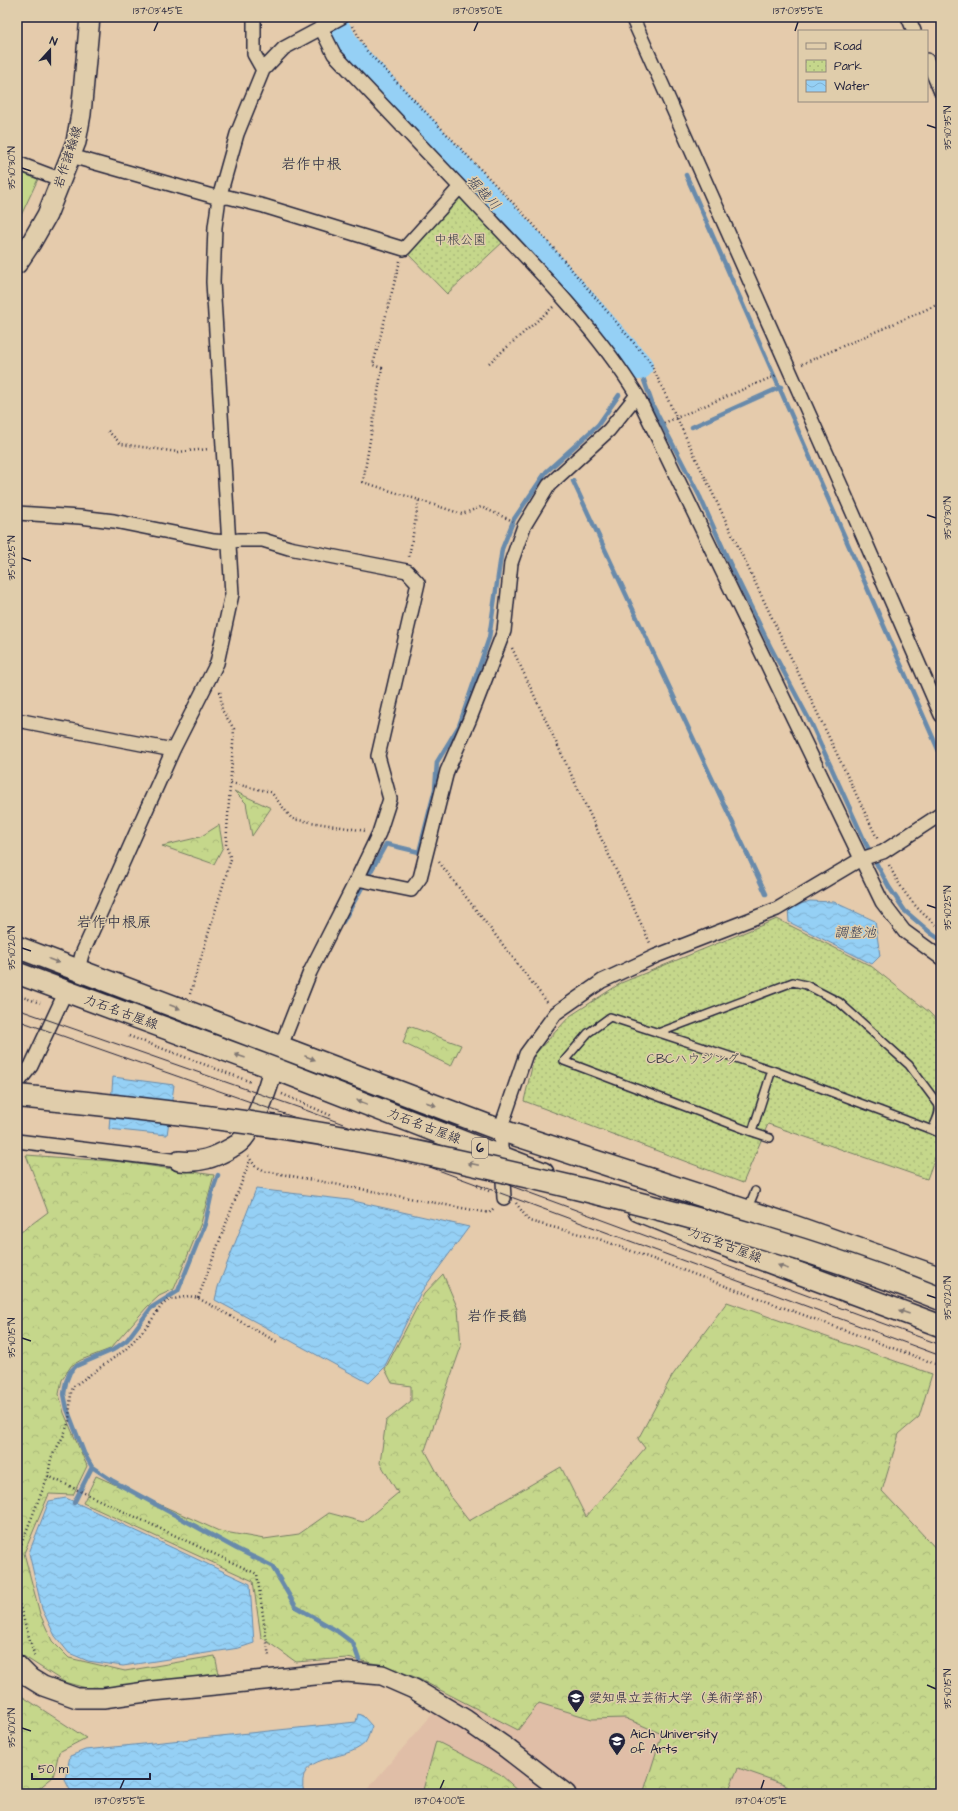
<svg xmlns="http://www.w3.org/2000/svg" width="958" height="1811" viewBox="0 0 958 1811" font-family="'Architects Daughter','Klee One',sans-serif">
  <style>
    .built { fill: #e0bea7 }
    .grass { fill: #c5d78b; stroke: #747c63 }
    .forest { fill: url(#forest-crowns); stroke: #747c63 }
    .park { fill: url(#park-dots); stroke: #747c63 }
    .water { fill: url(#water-waves); stroke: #678aab }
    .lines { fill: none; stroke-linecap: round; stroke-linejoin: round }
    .stream { stroke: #678aab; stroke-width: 4.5 }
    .river { stroke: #95d0f5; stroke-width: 28 }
    .lane-casing { stroke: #22223b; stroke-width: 10 }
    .street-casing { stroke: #22223b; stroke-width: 16 }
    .secondary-casing { stroke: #22223b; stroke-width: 22 }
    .primary-casing { stroke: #22223b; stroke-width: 24 }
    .path { stroke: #22223b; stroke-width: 2.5; stroke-dasharray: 1 3; stroke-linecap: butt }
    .lane { stroke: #e0cdab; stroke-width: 7 }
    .street { stroke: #e0cdab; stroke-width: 13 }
    .secondary { stroke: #e0cdab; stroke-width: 19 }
    .primary { stroke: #e0cdab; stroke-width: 21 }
    .tram { stroke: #22223b; stroke-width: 1 }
    .highway-bridge-casing { stroke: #22223b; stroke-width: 25; stroke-linecap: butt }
    .highway-bridge { stroke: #e0cdab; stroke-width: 22 }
    .oneway { fill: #817873 }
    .ticks { fill: none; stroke: #22223b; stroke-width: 1.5 }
    .labels { text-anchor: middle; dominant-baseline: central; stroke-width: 3; stroke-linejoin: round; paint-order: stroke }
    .shield { fill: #e0cdab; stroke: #5b555d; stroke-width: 1 }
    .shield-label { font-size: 12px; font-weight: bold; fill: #22223b }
    .street-label { font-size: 13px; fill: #22223b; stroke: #e0cdab }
    .park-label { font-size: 13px; fill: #3a3d47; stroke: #e0cdab }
    .poi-label { font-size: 13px; fill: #22223b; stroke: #e0cdab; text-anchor: start }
    .water-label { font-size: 14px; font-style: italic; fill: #333c57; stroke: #e0cdab }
    .quarter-label { font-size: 15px; fill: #22223b; stroke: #e0cdab }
    .neatline { fill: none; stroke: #22223b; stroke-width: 1.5 }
    .ticks-label { font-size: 10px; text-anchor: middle; fill: #22223b }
  </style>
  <defs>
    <pattern id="forest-crowns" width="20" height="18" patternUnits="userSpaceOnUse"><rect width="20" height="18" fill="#c5d78b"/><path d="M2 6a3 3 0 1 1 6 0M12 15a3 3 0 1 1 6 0" fill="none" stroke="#a9b879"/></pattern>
    <pattern id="park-dots" width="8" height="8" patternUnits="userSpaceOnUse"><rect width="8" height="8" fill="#c5d78b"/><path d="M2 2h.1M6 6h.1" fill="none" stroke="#a9b879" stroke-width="1.8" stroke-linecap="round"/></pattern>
    <pattern id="water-waves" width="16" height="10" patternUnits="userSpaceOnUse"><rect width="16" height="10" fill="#95d0f5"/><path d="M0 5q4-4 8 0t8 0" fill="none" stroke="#80b2d3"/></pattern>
  </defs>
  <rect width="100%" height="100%" fill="#e5cbac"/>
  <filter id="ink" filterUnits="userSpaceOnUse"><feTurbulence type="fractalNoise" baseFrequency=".025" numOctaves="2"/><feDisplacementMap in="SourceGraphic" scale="8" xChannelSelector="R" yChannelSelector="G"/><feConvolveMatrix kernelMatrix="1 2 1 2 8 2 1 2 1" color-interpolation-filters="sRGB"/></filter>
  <g filter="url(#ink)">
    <path class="built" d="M503,1633L935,1794H363Z"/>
    <path class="grass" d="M17,171L38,179L17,224Z"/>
    <path class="forest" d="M234,791L271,808L252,836L246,803Z
      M219,825L223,847L214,864L162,846L200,837Z
      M409,1026L461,1045L451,1066L403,1043Z
      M26,1155L123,1162L214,1175L201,1223L174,1289L159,1296L147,1307L110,1349L81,1360L71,1366L62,1380L59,1394L64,1413L87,1466L73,1495L49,1494L24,1553L40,1614L52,1641L69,1658L125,1671L215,1656L219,1674L90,1689L64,1682L17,1652V1319L19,1315L17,1314V1235L48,1212Z
      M443,1274L458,1309L461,1347L425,1450L451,1498L469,1521L561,1467L586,1517L645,1448L638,1439L672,1376L727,1302L932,1374L919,1417L899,1434L882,1491L941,1554V1794H792L784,1784L738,1768L727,1794H643L662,1734L625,1718L592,1719L539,1703L518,1730L415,1677L382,1665L347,1658L296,1662L261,1637L253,1581L83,1503L96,1476L219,1531L264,1539L299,1534L329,1513L363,1522L398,1493L380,1463L386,1421L411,1401V1386L392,1383L385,1369L424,1294Z
      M17,1693L86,1738L59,1752L53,1777L32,1794H17Z
      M436,1741L500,1774L522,1794H422Z"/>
    <path class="park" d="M460,193L504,241L447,294L406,252Z
      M777,919L871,966L929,1012L941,1025V1141L927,1179L768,1124L743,1183L524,1101L535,1054L570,1016L621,983Z"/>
    <path class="water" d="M810,901L834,902L875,921L880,956L872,964L789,922L788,908Z
      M113,1077L174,1085L167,1135L109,1129Z
      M256,1189L349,1200L469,1227L421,1292L384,1368L369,1383L215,1300L218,1287Z
      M66,1498L250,1584L254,1643L239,1648L123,1666L88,1661L69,1653L55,1636L42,1609L29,1553L49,1501Z
      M358,1714L363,1716L372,1726C370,1731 368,1739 365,1743C344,1764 294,1750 304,1794H72L65,1780L70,1756L85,1750L356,1722Z"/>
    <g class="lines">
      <path class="stream" d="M686,175L941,756
        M639,366L653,406L700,497L731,566L770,646L811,723L866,844L889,887L905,911L932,934L941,940
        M692,427L781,387
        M573,481L766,894
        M343,922L386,844L419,852L435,789L437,762L459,726L489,638L502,549L514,519L546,472L598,425L619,395
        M92,1467L113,1481L237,1549L272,1566L296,1607L337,1631L353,1643L359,1660
        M74,1503L92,1467L84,1453L67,1409L64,1394L66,1382L70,1372L76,1366L113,1350L127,1340L151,1308L178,1291L205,1224L212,1192L218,1175"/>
      <path class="river" d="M330,17L347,48L537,250L639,366"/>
      <defs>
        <path id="lane" d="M658,1033L793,982L806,985L839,1002L909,1065L938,1104C942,1112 935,1122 932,1130L772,1070L610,1017L588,1033L564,1061L752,1132L772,1070
          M932,1130L941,1134
          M752,1132L770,1138
          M748,1208L755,1191"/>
        <path id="street" d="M254,17V54L263,70
          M632,17L842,488L941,715
          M908,17L914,31
          M927,60L941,92
          M71,156L219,198L228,197L264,206L404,249L460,187L334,54L321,28
          M17,163L62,180
          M460,187C520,252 591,320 637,395L882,902L904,931L941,958
          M17,513L80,517L114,521L214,541L228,542L239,540H263L289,548L407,571L418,583L378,756L390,799L379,833L357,879L310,972L281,1046
          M17,720L173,750
          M357,879L411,890L420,878L447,771L469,721L504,631L511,563L524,526L549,485L609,430L637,395
          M78,970L82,954L173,750L217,663L232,594L213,282L215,227L219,198L237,134L263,70L284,48L342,17
          M17,1084L31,1066L66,991
          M17,1141L179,1161
          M504,1198L500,1130L526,1054L556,1013L602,981L656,956L777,909L861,859L883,852L941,814"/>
        <path id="secondary" d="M17,264L31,243L47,215L76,142L81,114L90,17
          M179,1161C199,1163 214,1158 231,1148C234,1146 239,1144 241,1141C254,1128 269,1086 273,1068
          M17,1665L30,1678L43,1686L77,1698H103L153,1691L346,1672L382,1675L414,1689L466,1720L505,1747L566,1794"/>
        <path id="primary" d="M17,947L500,1130L785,1223L941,1278
          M17,973L273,1068L543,1173
          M639,1211L715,1242L941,1326"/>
      </defs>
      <use href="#lane" class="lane-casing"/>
      <use href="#street" class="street-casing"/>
      <use href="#secondary" class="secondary-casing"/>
      <use href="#primary" class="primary-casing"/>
      <path class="path" d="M353,26L366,50L532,223L650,362L878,840
        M400,261L373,365L382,368L363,482L419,500L409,557
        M489,363L553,307
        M802,364L941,303
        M664,423L777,375
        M108,431L121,444L178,452L209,449
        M419,500L462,514L481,507L513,521
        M512,648L651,945
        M231,783L271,792L292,819L366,831
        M439,862L547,1002
        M889,865C901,890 917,912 941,928
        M190,994L231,859L226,845L234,729L222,710L220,690
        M17,995L40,1003
        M129,1036L251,1082
        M282,1094L332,1116
        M248,1156L255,1166L265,1171L489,1213L494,1208
        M477,1186L489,1191
        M516,1203L529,1221L599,1239L941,1366
        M198,1298L250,1160
        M48,1476L257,1574L269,1657
        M17,1555L48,1476L51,1458L64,1435L69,1421L71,1392L74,1386L125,1350L148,1325L162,1305L169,1300L189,1296L198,1298L279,1343
        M17,1597L35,1657"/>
      <use href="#lane" class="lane"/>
      <use href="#street" class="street"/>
      <use href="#secondary" class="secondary"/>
      <use href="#primary" class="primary"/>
      <path class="tram" d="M17,1009L300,1108L941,1345
        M17,1020L319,1126L941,1356"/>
      <defs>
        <path id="highway-bridge" d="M17,1096C123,1106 229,1118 334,1136C415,1150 496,1169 576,1188C700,1218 823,1252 941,1299"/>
      </defs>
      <use href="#highway-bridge" class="highway-bridge-casing"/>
      <use href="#highway-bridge" class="highway-bridge"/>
    </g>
    <defs><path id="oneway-solid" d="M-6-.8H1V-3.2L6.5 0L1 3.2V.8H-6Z"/></defs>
    <g class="oneway">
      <use href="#oneway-solid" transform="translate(54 961) rotate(21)"/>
      <use href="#oneway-solid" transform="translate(175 1007) rotate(21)"/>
      <use href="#oneway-solid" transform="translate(240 1056) rotate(-160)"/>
      <use href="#oneway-solid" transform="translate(310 1058) rotate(21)"/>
      <use href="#oneway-solid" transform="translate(362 1102) rotate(-159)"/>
      <use href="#oneway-solid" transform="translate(431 1104) rotate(20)"/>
      <use href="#oneway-solid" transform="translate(473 1164) rotate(-168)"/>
      <use href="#oneway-solid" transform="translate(783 1267) rotate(-160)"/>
      <use href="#oneway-solid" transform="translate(904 1312) rotate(-160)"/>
    </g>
  </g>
  <path class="ticks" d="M154,31L158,22M474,31L478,22M795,31L798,22M927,125L936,128M22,168L31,171M927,515L936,518M22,558L31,561M927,905L936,908M22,948L31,951M927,1295L936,1298M22,1338L31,1341M927,1685L936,1689M22,1728L31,1731M120,1789L124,1780M440,1789L444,1780M761,1789L764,1780"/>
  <defs>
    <symbol id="university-pin" viewBox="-11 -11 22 30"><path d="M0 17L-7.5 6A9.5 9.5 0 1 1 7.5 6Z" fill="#22223b" stroke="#e0cdab"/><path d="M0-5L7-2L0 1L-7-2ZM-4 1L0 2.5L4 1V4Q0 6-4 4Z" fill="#fff"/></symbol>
  </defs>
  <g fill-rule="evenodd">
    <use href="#university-pin" x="566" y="1688" width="20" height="27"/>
    <use href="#university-pin" x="607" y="1731" width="20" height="27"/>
  </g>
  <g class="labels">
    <rect class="shield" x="472" y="1138" width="16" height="20" rx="3"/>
    <g class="shield-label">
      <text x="480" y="1148">6</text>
    </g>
    <g class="street-label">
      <text transform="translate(68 157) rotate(-72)">岩作諸輪線</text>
      <text transform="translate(121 1012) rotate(20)">力石名古屋線</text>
      <text transform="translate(424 1126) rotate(21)">力石名古屋線</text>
      <text transform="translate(725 1245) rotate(21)">力石名古屋線</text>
    </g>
    <g class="park-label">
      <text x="460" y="240">中根公園</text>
      <text x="693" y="1059">CBCハウジング</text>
    </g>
    <g class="poi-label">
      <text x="589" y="1698">愛知県立芸術大学（美術学部）</text>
      <text x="630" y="1734">Aich University<tspan x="630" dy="15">of Arts</tspan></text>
    </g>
    <g class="water-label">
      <text transform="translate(483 193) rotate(47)">堀越川</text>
      <text x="855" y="933">調整池</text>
    </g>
    <g class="quarter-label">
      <text x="311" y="164">岩作中根</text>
      <text x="114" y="922">岩作中根原</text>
      <text x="497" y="1316">岩作長鶴</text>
    </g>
  </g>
  <rect width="958" height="1811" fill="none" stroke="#e0cdab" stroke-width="44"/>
  <rect x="798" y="30" width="130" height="72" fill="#e0cdab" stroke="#94897e"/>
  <rect x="806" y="43" width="20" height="6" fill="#e0cdab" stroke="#94897e"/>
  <text x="834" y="50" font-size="12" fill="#22223b">Road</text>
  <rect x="806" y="60" width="20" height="12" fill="url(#park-dots)" stroke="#94897e"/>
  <text x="834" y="70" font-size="12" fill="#22223b">Park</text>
  <rect x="806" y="80" width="20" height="12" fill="url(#water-waves)" stroke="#94897e"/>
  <text x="834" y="90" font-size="12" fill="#22223b">Water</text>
  <g transform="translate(50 50) rotate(21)" stroke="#e0cdab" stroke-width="3" paint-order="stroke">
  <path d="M0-3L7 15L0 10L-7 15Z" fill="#22223b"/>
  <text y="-6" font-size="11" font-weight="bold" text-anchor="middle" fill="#22223b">N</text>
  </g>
  <path d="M32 1773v6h118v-6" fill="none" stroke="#22223b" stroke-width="2"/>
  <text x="38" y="1773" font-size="12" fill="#22223b" stroke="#e0cdab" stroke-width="3" paint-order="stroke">50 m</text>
  <rect x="22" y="22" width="914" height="1767" class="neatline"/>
  <g class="ticks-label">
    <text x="158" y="14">137°03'45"E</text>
    <text x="478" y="14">137°03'50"E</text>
    <text x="798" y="14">137°03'55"E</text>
    <text transform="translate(947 128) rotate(-90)" y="4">35°10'35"N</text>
    <text transform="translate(11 168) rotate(-90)" y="4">35°10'30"N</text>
    <text transform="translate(947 518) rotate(-90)" y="4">35°10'30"N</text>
    <text transform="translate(11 558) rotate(-90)" y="4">35°10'25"N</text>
    <text transform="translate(947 908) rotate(-90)" y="4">35°10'25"N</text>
    <text transform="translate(11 948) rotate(-90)" y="4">35°10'20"N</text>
    <text transform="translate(947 1298) rotate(-90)" y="4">35°10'20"N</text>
    <text transform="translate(11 1338) rotate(-90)" y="4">35°10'15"N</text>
    <text transform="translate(947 1689) rotate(-90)" y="4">35°10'15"N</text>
    <text transform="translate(11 1728) rotate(-90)" y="4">35°10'10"N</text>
    <text x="120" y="1804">137°03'55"E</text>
    <text x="440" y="1804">137°04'00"E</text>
    <text x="761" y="1804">137°04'05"E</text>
  </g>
</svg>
